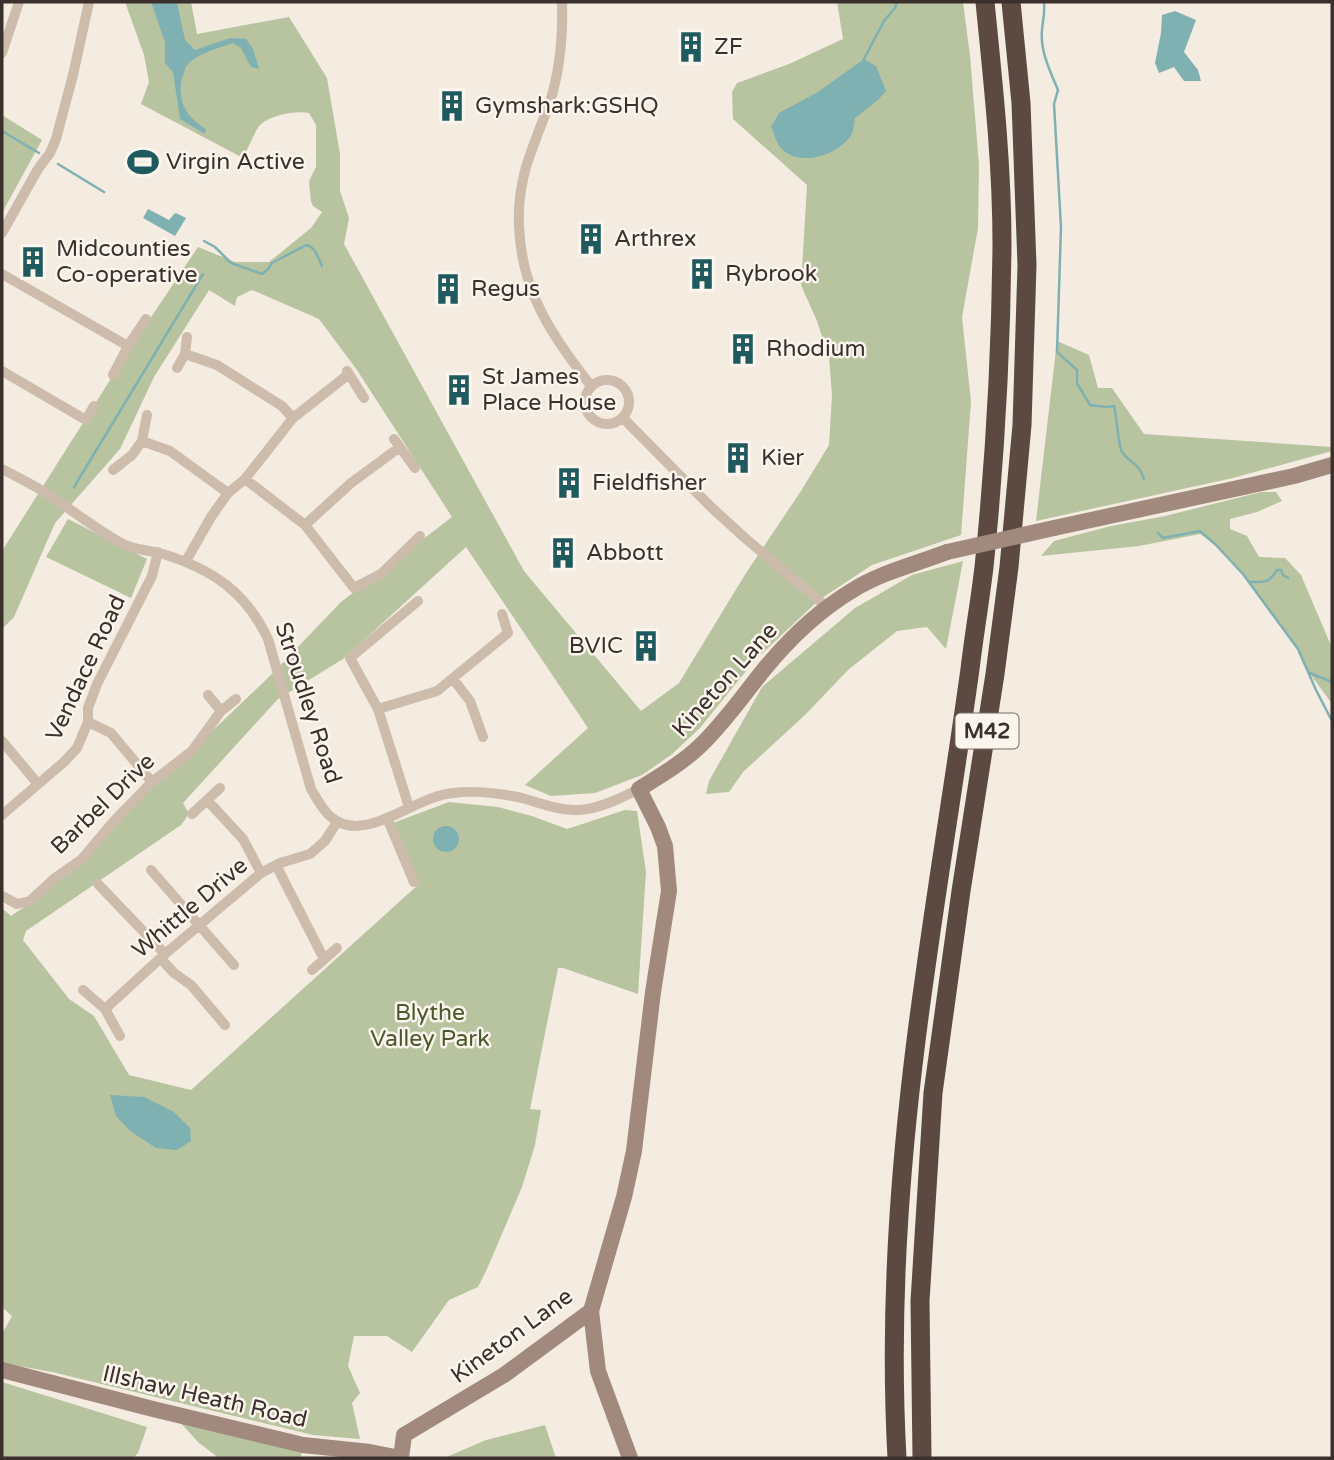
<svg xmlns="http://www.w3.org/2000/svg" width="1334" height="1460" viewBox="0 0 1334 1460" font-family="'Varela Round',sans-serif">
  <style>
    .green { fill: #b8c4a0 }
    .water { fill: #7fb0b2 }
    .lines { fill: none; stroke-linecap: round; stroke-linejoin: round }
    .stream { stroke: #7fb0b2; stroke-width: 2.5 }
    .street { stroke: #cdbbac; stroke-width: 10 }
    .secondary { stroke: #a18a7d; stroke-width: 16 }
    .highway { stroke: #5c4a42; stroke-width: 19 }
    .secondary-bridge { stroke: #a18a7d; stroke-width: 16 }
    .labels { text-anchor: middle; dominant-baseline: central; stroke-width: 5; stroke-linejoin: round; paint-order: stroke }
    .shield { fill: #fbf5ee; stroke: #756b66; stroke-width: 2 }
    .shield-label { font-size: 21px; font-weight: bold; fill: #3b302b }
    .poi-label { font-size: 23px; fill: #3b302b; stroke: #fbf5ee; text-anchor: start }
    .street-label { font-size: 23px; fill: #3b302b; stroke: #fbf5ee }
    .park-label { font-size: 23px; fill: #4a5a2e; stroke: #fbf5ee }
  </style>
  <rect width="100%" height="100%" fill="#f4ebe1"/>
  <path class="green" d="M125,2H191L197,34L289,17L327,78L340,154V191L349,218L344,244L524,571L641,711L679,683L746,573L801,491L829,445L832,395L829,357L817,321L801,285L807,185L733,119L732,92L737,83L789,64L843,39L837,2H963L970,56L979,165L978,228L962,317L971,402L961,535L872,565L819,600L755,660L699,729L671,755L642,775L595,793L551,796L525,785L588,728L466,547L343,659L278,699L183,803L189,814L181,825L26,931L23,940L69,999L94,1016L129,1075L191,1090L419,884L393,823L449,802L498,807L532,816L567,829L625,810L637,811L646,872L638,994L563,968H558L530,1109L541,1110L535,1145L522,1187L487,1269L478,1287L449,1300L412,1352L387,1336H354L348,1366L360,1393L352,1403L360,1439L313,1435L52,1372L2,1363V1334L12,1316L2,1307V908L11,916L36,899L271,675L341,602L452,517L357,370L319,319L252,290L237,297L235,306L209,290L154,377L120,449L55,523L14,617L2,629V551L129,350L198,247L235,262H269L311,228L322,212L313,206L311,202L309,181L316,167V125L309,113C297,110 271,115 261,124C256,128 247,151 243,158L141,104L149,82L144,55Z
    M2,115L42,140L2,213Z
    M1057,341L1089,355L1098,388H1112L1144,434L1332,447V451L1233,478L1036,521Z
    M1261,492H1276L1282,501L1257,512L1230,519V529L1247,536L1259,557L1285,558L1301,575L1332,648V704L1306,668L1298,649L1243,574L1216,545L1200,534L1139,546L1041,556L1054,541L1111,526L1165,516Z
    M68,519L147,559L131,598L46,557Z
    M963,561L946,649L927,627L897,631L848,670L805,715L743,772L729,792L706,794L709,781L762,687L855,608L912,575Z
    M2,1382L147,1427L138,1453L133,1458H2Z
    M177,1419L303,1451L300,1458H219L199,1443Z
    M545,1425L556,1458H444L486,1440Z"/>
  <path class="water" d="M151,2H177L185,40L195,50L230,38L246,39L253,49L259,69L251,67L241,48L233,43C219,48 194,54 185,68C185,69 183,77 182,78C177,101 186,117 206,129L205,134L180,119L173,72L165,63V42Z
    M1175,11L1196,20L1184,52L1198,70L1201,81H1184L1174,67L1159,73L1155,63L1161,33L1162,15Z
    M864,59L876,66L886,91L878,100L855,118C854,123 854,129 852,134C839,155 799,169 780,147C776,142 774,133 771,127L779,113L818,92Z
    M148,209L169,220L174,214L176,213L186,218L175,236L143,218Z
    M433 839a13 13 0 1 1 26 0a13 13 0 1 1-26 0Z
    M110,1095L144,1097L174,1112L190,1128L191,1141L177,1150L156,1148L130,1131L116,1116Z"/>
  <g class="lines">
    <path class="stream" d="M1044,2C1045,15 1043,18 1042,30C1040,51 1050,71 1058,90L1054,104L1061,227L1057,352L1077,370V383L1090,405L1107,407L1114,406C1117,417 1118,445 1122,452C1130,464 1138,461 1144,479
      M864,59L884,21L895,8L897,2
      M2,131L39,153
      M58,164L104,192
      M204,241L215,247L231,263L262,274L268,269L272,263L306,245C316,247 318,258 322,266
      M74,487L203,274
      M1158,533L1163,538L1200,531L1216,545L1243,574L1298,649L1316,690L1332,721
      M1249,582C1265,582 1268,584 1277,570H1281L1283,575L1288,578
      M1310,673L1332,682"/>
    <path class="street" d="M562,2C563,35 560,70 550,102C542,123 533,145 526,167C521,185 518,206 519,225C521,292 552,335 591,386
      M2,53L19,2
      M2,233L38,169L50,153L56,139L73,75L89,2
      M2,274L128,346
      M185,354L217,365L282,406L293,418
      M177,368L185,354L187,337
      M2,371L86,420L94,406
      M347,371L364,398
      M113,375L128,346L146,319
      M585 402a22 22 0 1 1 44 0a22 22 0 1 1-44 0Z
      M623,418L711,507L745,538L828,608
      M394,439L415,468
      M142,441L170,451L228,493
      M2,469C17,477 34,485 49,495C73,511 96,529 121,543C134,550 149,550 163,554C212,569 246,592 268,639L311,789C320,804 328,821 347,825C379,832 419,796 453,793C476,790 499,793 522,798C540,803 560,811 579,810C599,809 621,798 639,789
      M113,470L132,455L142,441L147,415
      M245,479L305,525L354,588L381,574L420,536
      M305,525L351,483L400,447
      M186,561L211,517L228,493L245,479L293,418L349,374
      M453,679L470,701L483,737
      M208,695L221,711
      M378,709L437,691L508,633L502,614
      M88,722L111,733L152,782
      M2,741L38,784
      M207,800L243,839L261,873
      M409,807L378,709L350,658L418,601
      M192,814L220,788
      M2,815L64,762L77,748L88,722V708L97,684L152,576L158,552
      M387,818L414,882
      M276,865L324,959
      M151,870L234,965
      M98,884L165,954
      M2,896L17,904L30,901L55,878L82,859L114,821L152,782L192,751L221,711L236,699
      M161,959L174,973L191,985L225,1025
      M312,970L337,948
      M83,990L105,1009L120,1036
      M105,1009L165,954L261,873L280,863L310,854L325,841L337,822"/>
    <path class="secondary" d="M1054,528L1294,476L1332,465
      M591,1311L598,1371L630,1458
      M2,1370L153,1409L303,1445L370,1452L400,1458
      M401,1458L404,1435L504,1375L591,1311L624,1197L634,1151L653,992L669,891L665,846L658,827L639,789C660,776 682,763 700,746C723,724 742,697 762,672C787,641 818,611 853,590C882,572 916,564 947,552"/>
    <path class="highway" d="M897,1458C888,1297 902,1134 925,974C939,872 956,771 970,669C974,635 980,601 984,567C995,460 1001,352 1002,244C1002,163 993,82 985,2
      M922,1458L920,1301L933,1093L961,891L995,674L1009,567L1022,425L1027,265L1021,103L1011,2"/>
    <path class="secondary-bridge" d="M947,552L1054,528"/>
  </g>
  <defs>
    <symbol id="building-bare" viewBox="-9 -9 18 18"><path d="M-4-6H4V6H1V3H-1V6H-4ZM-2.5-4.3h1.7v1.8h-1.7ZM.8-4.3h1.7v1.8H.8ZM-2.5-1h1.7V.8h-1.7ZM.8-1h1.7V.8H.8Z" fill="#1f5a5e" stroke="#fbf5ee" stroke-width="2.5" paint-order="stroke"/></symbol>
    <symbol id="stadium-bare" viewBox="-9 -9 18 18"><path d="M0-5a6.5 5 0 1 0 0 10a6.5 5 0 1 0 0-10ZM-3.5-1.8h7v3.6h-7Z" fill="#1f5a5e" stroke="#fbf5ee" stroke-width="2.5" paint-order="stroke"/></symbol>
  </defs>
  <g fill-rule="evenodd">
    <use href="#building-bare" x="669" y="25" width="44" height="44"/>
    <use href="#building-bare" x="430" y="84" width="44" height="44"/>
    <use href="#stadium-bare" x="121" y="140" width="44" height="44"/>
    <use href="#building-bare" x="569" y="217" width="44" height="44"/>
    <use href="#building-bare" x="11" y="240" width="44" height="44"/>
    <use href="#building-bare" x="680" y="252" width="44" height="44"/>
    <use href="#building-bare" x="426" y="267" width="44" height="44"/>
    <use href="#building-bare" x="721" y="327" width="44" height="44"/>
    <use href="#building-bare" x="437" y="368" width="44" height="44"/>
    <use href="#building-bare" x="716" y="436" width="44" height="44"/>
    <use href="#building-bare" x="547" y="461" width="44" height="44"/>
    <use href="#building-bare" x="541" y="531" width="44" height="44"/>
    <use href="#building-bare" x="624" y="624" width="44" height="44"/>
  </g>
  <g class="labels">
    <rect class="shield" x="955.5" y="713.5" width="63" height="35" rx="5"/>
    <g class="shield-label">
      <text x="987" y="731">M42</text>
    </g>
    <g class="poi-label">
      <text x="714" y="47">ZF</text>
      <text x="475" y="106">Gymshark:GSHQ</text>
      <text x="166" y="162">Virgin Active</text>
      <text x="614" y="239">Arthrex</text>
      <text x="56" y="249">Midcounties<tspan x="56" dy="26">Co-operative</tspan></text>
      <text x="725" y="274">Rybrook</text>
      <text x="471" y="289">Regus</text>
      <text x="766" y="349">Rhodium</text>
      <text x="482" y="377">St James<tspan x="482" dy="26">Place House</tspan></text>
      <text x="761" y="458">Kier</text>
      <text x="592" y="483">Fieldfisher</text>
      <text x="586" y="553">Abbott</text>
      <text x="623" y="646" text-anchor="end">BVIC</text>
    </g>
    <g class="street-label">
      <text transform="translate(86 668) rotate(-65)">Vendace Road</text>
      <text transform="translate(725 680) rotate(-48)">Kineton Lane</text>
      <text transform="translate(308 703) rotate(72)">Stroudley Road</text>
      <text transform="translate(103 804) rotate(-44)">Barbel Drive</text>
      <text transform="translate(190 908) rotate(-40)">Whittle Drive</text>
      <text transform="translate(512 1336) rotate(-36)">Kineton Lane</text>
      <text transform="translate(205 1397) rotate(13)">Illshaw Heath Road</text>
    </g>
    <g class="park-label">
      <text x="430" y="1013">Blythe<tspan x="430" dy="26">Valley Park</tspan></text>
    </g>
  </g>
  <rect width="1334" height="1460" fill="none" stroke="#3b302b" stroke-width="7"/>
</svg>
